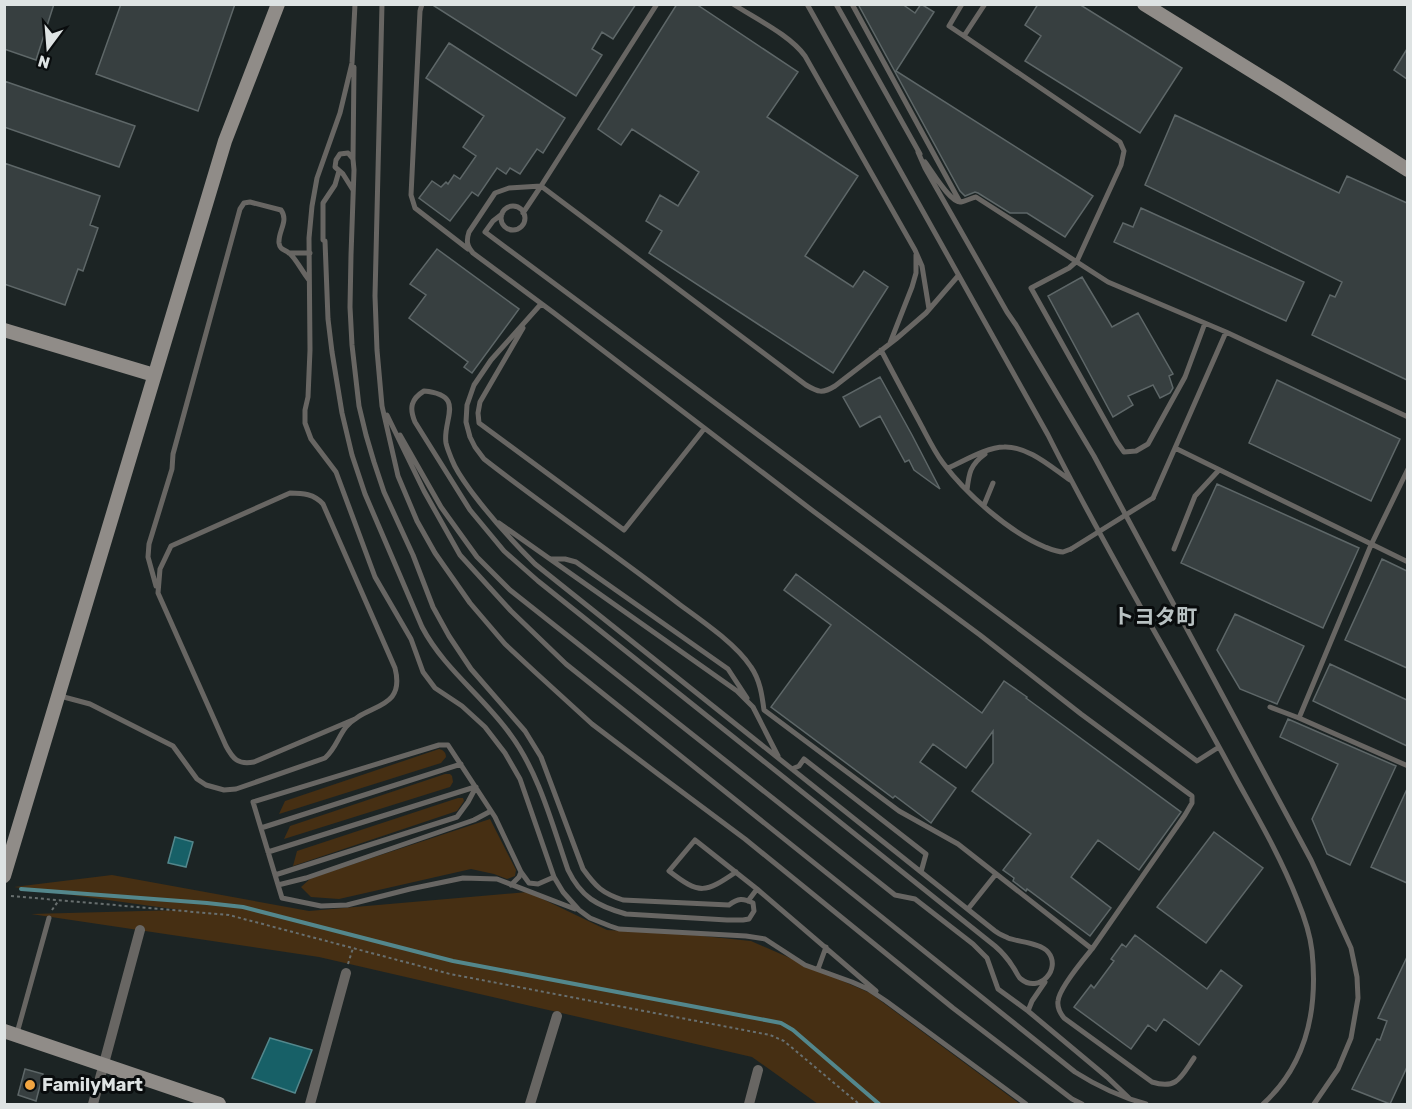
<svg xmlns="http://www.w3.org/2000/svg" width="1412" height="1109" viewBox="0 0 1412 1109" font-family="Rubik,'Noto Sans JP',sans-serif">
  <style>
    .green { fill: #462f13 }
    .water { fill: #176067; stroke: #53878c; stroke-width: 1.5 }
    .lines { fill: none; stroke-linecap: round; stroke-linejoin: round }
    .stream { stroke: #53878c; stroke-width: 4 }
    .building { fill: #373f40; stroke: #5e6768; stroke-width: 1.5 }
    .path { stroke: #686f6f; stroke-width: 2; stroke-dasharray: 3 3; stroke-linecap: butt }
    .lane { stroke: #686663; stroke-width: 5 }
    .street { stroke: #686663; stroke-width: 10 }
    .secondary { stroke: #908c88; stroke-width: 14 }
    .lane-bridge { stroke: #686663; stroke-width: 5 }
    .poi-dot { fill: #f2a541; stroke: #090c0d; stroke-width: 2 }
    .labels { text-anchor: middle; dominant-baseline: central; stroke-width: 6; stroke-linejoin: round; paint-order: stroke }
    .poi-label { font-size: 18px; font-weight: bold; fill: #dee3e3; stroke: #090c0d; text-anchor: start }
    .quarter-label { font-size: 21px; font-weight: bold; fill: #b8c1c2; stroke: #090c0d }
  </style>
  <rect width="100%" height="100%" fill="#1c2424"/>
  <path class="green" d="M439,749C444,750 446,753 446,757L441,763L279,814L285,801Z
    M445,774H450L452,776L453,782L450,787L284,839L290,826Z
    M458,798H463L464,801L457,811L293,866L297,851Z
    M490,819L516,870L515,876L507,879L494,874L471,869L339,899L311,897L301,887L311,878Z
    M112,875L309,911L528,892L607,930L693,935L751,941L870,993L1020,1104H818L752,1057L319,957L31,914L180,910L14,887Z"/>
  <path class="water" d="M175,837L193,842L186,867L168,863Z
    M270,1038L312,1050L295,1093L252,1078Z"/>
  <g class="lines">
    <path class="stream" d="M21,889L207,903L243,907L453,961L781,1023L793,1030L879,1104"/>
  </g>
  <path class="building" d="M4,4H54L36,60L4,49Z
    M121,4H235L198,111L96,74Z
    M431,4H636L613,39L602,32L592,49L602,55L576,96Z
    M677,4H696L798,72L767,117L858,176L805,256L853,287L864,271L888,287L833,373L649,253L662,231L646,221L660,195L678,206L699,172L632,129L621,145L598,129Z
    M858,4H902L915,13L921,4L934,12L896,71L1093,196L1065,237L1027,213H1010L978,193L975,192L965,196L960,191Z
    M1038,4H1079L1182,68L1140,133L1025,61L1041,36L1025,25Z
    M449,43L565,118L543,153L537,149L520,174L510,168L506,174L497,168L478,196L472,192L450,221L419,198L432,181L441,187L446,182L448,184L454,175L460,179L476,156L463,147L484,116L426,78Z
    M1407,49V79L1394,70Z
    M4,81L135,126L119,167L4,127Z
    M1175,115L1339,193L1347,176L1407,203V380L1312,335L1330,295L1335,297L1342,282L1145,185Z
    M4,163L100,196L90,225L98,228L83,271L78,269L65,305L4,284Z
    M1141,208L1304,282L1286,321L1114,242L1123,223L1133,227Z
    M437,249L519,309L472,373L464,367L468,362L409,318L426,295L410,284Z
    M1082,277L1112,327L1138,313L1173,374L1169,376L1173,388L1170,393L1160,398L1153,385L1128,396L1133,405L1113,417L1048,296Z
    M880,377L912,435L940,489L914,470L909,460L905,462L880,416L860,427L843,397Z
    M1277,380L1400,439L1371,501L1249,443Z
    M1217,484L1359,548L1323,628L1181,563Z
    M1382,559L1407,571V668L1345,640Z
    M796,574L982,713L1004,681L1027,697L1026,698L1181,812L1139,870L1098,840L1071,877L1111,908L1090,936L1027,889L1026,891L1013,881L1014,878L1003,870L1031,834L972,791L993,763V731L966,768L933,744L920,762L956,788L931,823L895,796L893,798L771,707L831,625L784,590Z
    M1235,614L1304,646L1277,704L1240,689L1217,650Z
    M1330,664L1407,700V746L1313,701Z
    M1288,719L1396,766L1350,865L1327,854L1312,819L1338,764L1280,737Z
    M1407,789V883L1371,867Z
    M1214,832L1263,868L1206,943L1157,907Z
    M1135,935L1207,989L1221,970L1242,986L1199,1045L1164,1019L1156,1031L1148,1025L1131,1049L1074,1007L1091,985L1094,988L1114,961L1111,959L1122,944L1126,947Z
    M1407,957V1067L1390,1104L1352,1089L1377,1039L1380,1040L1387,1021L1378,1018Z
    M25,1069L43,1074L36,1101L18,1095Z"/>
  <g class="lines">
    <path class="path" d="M11,896L229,915L450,974L770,1035L784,1041L859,1104
      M52,910L59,900
      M348,964L353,948"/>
    <path class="lane" d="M355,4L352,63L340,113L317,178L312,206L309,238L310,350L308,397L305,410V423L311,439L336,472L375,577L411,639L423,672L435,688L462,706L485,727L505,753L520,779L554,877L563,892L579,910L590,918L610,926L619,929L746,936L765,939L805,965L852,982L868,989L886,1001L1026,1104
      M382,4L375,296L377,350L382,406L398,476L417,521L435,553L470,603L505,644L535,672L592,724L658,774L745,839L953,1008L1072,1099L1082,1104
      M422,4L420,11L411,195L415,208L468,249
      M733,4C756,19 790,35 805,56L915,250L922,266L929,309
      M807,4L1048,435C1107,553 1176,666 1238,782C1259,820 1281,858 1297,899C1304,916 1310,933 1312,951C1318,1009 1307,1064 1263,1104
      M836,4L920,154
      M852,4L960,202
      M962,4L949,26L964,36
      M985,4L964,36L1120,142L1124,151L1121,165L1077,261L1069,268L1031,288L1117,442L1124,452L1136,451L1148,444L1185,377L1205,323
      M918,152L925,168L1007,312L1016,325L1094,456L1311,860L1351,948L1357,977L1358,998L1351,1038L1338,1069L1314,1104
      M353,159L354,67
      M925,162C932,171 950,203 961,202C966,201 971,198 976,197L1108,282L1226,332L1408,417
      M339,171L335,185L323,203V240L325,241L328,319L332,352L342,413L352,455L365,494L422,627C444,669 483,696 510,734C539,773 552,824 568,870C581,897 597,906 626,914L727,920H743L749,919L754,911L753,903C743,898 738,898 729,905L623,900C602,893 596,887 583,869L541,757L525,731L471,669L449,636L433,607L413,555L384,492L374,462L366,435L359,406L352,345L350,307L351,255L354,170L353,159L348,153L340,154L336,160L335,167L343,174L353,190
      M501 218a12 12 0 1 1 24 0a12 12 0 1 1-24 0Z
      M523,213L541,186L806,385C818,392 822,394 835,386L896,339L926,313L958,276
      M502,214L493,221L485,232L1197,761L1219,747
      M289,253H310
      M541,304L491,360L474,385L467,405L466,422L470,437L475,447L484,459C548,509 615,554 679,604C701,620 736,644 751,667C760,680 762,695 764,710L899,811L958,844L1092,949L1185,815L1192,803V796L1081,714L980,635L813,511L554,313L473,253C467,246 466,241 469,232L495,193L509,188L541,186L657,4
      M523,328L480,402L478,413L479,423L624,530L704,429
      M890,343L912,287L916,273V255
      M881,350C894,375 907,399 920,423C927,436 934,451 943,463C966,494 1009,532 1045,547C1050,549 1057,552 1063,552C1063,552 1071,549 1071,549
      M424,391C467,395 442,420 446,443C447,448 450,455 452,460C457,473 466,484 474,495C493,520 513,542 535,564L995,931C999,934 1004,936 1008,938C1018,942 1041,943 1048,952C1062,969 1039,994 1021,979C1018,977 1016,971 1013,967C1008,959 1002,952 995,946L538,581L504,551L470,510L415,422C409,408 411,399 424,391Z
      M387,415L424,491L460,555L511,611L566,664L1075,1072C1097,1086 1120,1097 1146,1104
      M400,435L441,507L477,557L510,590L895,895L915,899L973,944L987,958L998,989L1028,1011L1107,1077L1129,1098
      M1175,448L1408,562
      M948,468C964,461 987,447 1004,447C1028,446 1051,467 1070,480
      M967,490C969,473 970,465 985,454
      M1153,498L1226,332
      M984,505L993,483
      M499,523L737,691L753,707L778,756
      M1174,549L1195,496L1219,470
      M551,559H565L576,562L728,669L747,698
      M156,586L148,557L149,544L172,469L173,454L240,209L244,203L250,202L281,210C289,221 278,231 279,243C280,250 284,249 289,253C295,257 303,273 309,280
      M60,696L90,704L173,746L197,779L206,785L224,790L236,789L325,758C336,748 338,737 346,727C366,703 406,711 395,668L323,504C314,494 303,493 290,493L171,546L160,569L158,593L226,746C233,759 238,765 254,762L355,719
      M1270,707L1299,718L1408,766
      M1299,718L1371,545L1408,469
      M792,769L799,766L804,759L926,854L921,872
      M261,828L461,764
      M268,852L475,787
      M736,872C705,893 700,895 669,871L695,840L757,889
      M275,875L457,817L468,802L476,787
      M554,877L538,884L529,883L521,872L495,817L448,745H439L253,802L282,898L321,906L347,905L410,889L463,878L497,879L575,909
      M278,885L306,878L474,820L491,811
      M511,885L519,877L521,872
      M748,901L757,889L876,991
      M968,909L996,874
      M1092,949C1083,960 1059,988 1058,1001C1057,1008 1060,1013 1064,1018L1152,1082C1177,1090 1181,1077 1194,1058
      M818,969L826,947
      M1028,1011L1032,1001L1045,982
      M17,1033L49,918"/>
    <path class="street" d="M93,1104L140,930
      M310,1104L346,973
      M530,1104L557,1016
      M749,1104L758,1070"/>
    <path class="secondary" d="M1144,4L1281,89L1408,170
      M4,330L154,375
      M4,876L225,141L278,4
      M4,1031L219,1104"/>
    <path class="lane-bridge" d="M1071,549L1153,498"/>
  </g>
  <circle class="poi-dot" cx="30" cy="1085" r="6"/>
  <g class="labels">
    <g class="poi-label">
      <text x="42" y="1085">FamilyMart</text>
    </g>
    <g class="quarter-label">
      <text x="1155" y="616">トヨタ町</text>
    </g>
  </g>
  <rect width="1412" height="1109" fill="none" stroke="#dee3e3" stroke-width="12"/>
  <g transform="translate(48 48) rotate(196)" stroke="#090c0d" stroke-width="4.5" paint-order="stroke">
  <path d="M0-4.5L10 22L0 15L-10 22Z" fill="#dee3e3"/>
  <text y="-9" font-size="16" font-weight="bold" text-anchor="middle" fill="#dee3e3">N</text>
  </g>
</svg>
